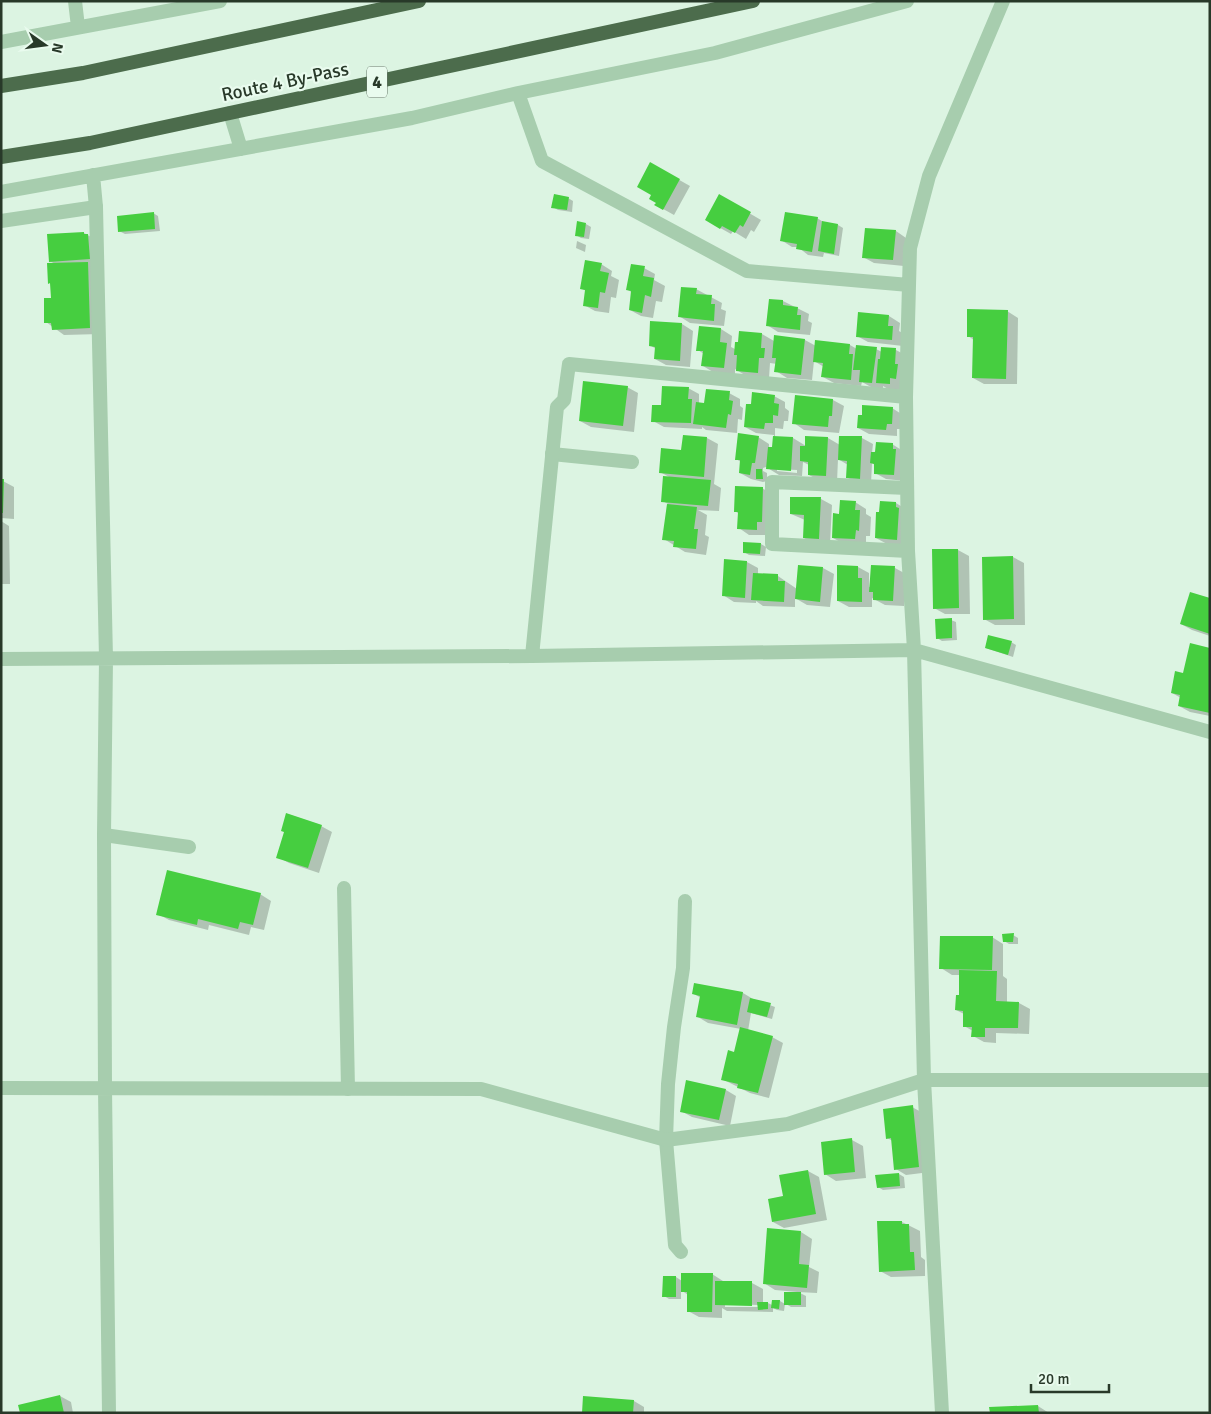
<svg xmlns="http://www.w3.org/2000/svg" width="1211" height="1414" viewBox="0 0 1211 1414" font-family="Signika,sans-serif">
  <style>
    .shadow { fill: #0003; fill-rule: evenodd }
    .building { fill: #46ce40 }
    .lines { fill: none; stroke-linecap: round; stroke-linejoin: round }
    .service { stroke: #a7cdae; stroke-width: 14 }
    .minor { stroke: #a7cdae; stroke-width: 14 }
    .trunk { stroke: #4c6c4c; stroke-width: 14 }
    .labels { text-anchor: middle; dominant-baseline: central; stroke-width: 4.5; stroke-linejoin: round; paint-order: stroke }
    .shield { fill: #e9fbee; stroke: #627364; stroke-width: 1 }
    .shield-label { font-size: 18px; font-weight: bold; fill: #283929 }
    .street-label { font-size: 19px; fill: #283929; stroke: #e9fbee }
  </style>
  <rect width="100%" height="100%" fill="#dcf4e2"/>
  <path class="shadow" d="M651,164L690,186L674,215L656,205L657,202Z
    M720,196L761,220L754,232L751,230L746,239L733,231L731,234L706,220Z
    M568,198L573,201L572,212L558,210L553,207Z
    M153,213L158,216L160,231L125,234L119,231Z
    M817,218L825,223L838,225L843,228L839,256L824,253L823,257L808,255L798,247H792L781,240Z
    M586,224L591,227L589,239L581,238L576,235Z
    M896,231L906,238L904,266L874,263L863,257Z
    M84,233L98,241L100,334L64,335L46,322L52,299V284L49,283L55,264L50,261Z
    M577,241L586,245L585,252L576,248Z
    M601,264L612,271L611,276L619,280L616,298L611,297L609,313L595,311L584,305L586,291L581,288Z
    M644,268L655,274L654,280L665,286L662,302L656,301L653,318L641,316L630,310L633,293L628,290Z
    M696,289L722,303L721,309L726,311L724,326L690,323L679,316Z
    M770,300L783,301L809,314L808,321L812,323L810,335L778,332L767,325Z
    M1007,311L1018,318L1017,384H984L973,378L974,340L968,336Z
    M859,314L889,316L900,323L899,331L904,334L903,346L868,342L857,336Z
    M682,324L693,331L690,367L666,365L655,359L656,349L650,345Z
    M700,327L721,329L732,336L731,347L735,349L739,344L740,332L762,334L774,341L805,340L816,346L850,345L857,349H876L882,352L896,350L907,356L900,390L888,389L883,386V389L871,387L862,382L861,386L834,383L823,377L824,367L814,361L812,380L787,378L776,371L777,364L770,363L769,378L748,377L735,369V374L713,372L703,366L704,354L698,350Z
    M627,387L638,393L634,432L591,427L580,421Z
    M688,388L699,394V404L706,405L729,393L740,399V406L743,408L742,420L738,419L737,433L706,430L702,427V429L664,427L653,421L662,407Z
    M774,396L785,402V408L789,411L788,421H784L783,429L775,428V437L793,438L806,446L828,438L840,445L862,438L873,444L872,453L892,444L903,451L905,481L886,479L875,473V465L872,463L871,484H859L848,478V465L838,459L837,482L820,481L809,475V465L803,462L802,476L779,475L766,467L763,468V471L767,473V481L763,482L751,479L740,473L741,462L736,459L758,437L769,444V448H773L774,435L756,433L745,427L752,405ZM777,469L797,470V473L777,471Z
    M833,400L844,406L839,433L804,430L794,423Z
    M892,408L903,415L902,429H897V436L869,434L858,428Z
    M707,438L718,444L714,484L721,488L719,511L698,510L707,515L705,535L709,537L706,555L685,552L664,539L668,504L663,501L671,478L660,472L682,451Z
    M1,480L14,487V519L1,518Z
    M762,488L773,495L767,535H749L739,528V514L735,511Z
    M821,499L832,505L830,544H815L804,538L805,520L791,514Z
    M855,502L866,509V514L871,517L870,536H866V545L844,544L833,538L840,515Z
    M896,503L907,510L908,545L887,544L876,538L880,513Z
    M1,521L9,526L10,584H1Z
    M761,544L766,547L765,556L749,555L744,552Z
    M933,550H958L969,556L970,614H945L934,608Z
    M1013,557L1024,563L1025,625H995L984,619Z
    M725,561L747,562L758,568V574L778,576L797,589L823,568L834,574L830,607L807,605L795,598V607L763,606L756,601V603L734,602L723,595Z
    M858,567L869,573V587H871L872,567L895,568L906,574L904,606L885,605L872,598V607H849L838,601Z
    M1210,599V636L1192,630L1181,624Z
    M951,620L956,622L957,640L942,641L937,638Z
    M1011,642L1016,645L1013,657L986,648Z
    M1210,649V716L1190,712L1179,706L1181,698L1172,693L1184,675Z
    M321,826L332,832L319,873L289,863L278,857Z
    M260,894L271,901L264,930L251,927L249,935L209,925L208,930L169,920L158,914Z
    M1013,935L1018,938V944H1009L1004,941Z
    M992,937L1003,944V976L1007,979V1003H1019L1030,1009L1029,1034L996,1033V1043L984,1042L973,1036V1031L964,1026V1014L956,1010L960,996L961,975H952L941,968Z
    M743,993L753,999L775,1007L772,1019L751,1013L748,1031L772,1037L783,1043L769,1098L750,1093L722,1079L735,1053L741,1029L708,1023L698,1017L701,998L694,994Z
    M726,1090L736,1096L730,1126L692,1117L681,1111Z
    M912,1107L923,1113L930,1172L906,1175L896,1169L893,1141L887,1138Z
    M852,1140L863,1146L866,1178L836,1181L825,1174Z
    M808,1171L819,1177L827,1220L784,1228L773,1222L784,1197Z
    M899,1174L904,1177L905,1188L883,1190L878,1187Z
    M902,1222L920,1231L921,1257L925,1260V1276L891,1277L880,1271Z
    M769,1229L801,1232L812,1239L809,1267L819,1272L817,1293L798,1292L806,1296V1307H791L786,1304L797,1292L775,1290L764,1283Z
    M712,1274L723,1281V1283H752L763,1289V1303H768L772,1305L773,1301H780L785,1304L784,1311L777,1310L773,1308V1312L727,1311L722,1308V1318L699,1317L688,1311V1295L681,1290V1299H669L664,1296L676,1277L682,1281ZM725,1304L758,1305V1307H725Z
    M60,1396L71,1402L73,1413H21Z
    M634,1401L644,1407V1413H583Z
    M1038,1406L1049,1413H991Z"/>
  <path class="building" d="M650,162L680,179L663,210L654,205L656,203L649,199L651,195L637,187Z
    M554,194L569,197L567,210L551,208Z
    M719,194L751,212L743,227L740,225L735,233L722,226L720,229L705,220Z
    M154,212L155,229L118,232L117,216Z
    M785,212L818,217L812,252L796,249L797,244L780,241Z
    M577,221L586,223L584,237L575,236Z
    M822,221L838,224L834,254L818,251Z
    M865,228L896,230L893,260L862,258Z
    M84,232V234H88L90,259L49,262L47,234Z
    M585,260L602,263L600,271L609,273L605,293L600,292L598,308L583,306L585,290L580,289Z
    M88,262L90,328L52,330L51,323H44V298H51L50,283L48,284L47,263Z
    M631,264L645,266L643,276L654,278L651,297L645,295L642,313L629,310L631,291L626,290Z
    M681,287L697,288L696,294L712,295L711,304H715L714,321L678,317Z
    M769,299L783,300V305L798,307L797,315H801L800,330L766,326Z
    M967,309L1008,310L1006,379L972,378L973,337H967Z
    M858,312L889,315L888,326H893L892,340L856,337Z
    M650,321L682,323L680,361L654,359L655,347L649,346Z
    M699,326L721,328L720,342L727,343L724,368L701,366L703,351H696Z
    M739,331L762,333L761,348H765L764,358H759L758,373L736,371L737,355H734L735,342H738Z
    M774,335L805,339L801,375L774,372L776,358H772Z
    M815,340L850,344L849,354H853L851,380L821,377L823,363L813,362Z
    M856,345L877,347L872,383L859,382L860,370H853Z
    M881,347L896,348L895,364H898L896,379L890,378V384L876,383L878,359H880Z
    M583,381L628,386L623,426L579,421Z
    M662,386L689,387L688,399H692L691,423L651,422L652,405H661Z
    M706,389L730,391L729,400L733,401L731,415L728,414L726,428L693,424L696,402L704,403Z
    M752,392L775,395L774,403L779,404L778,416L773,415V423H765L764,429L744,427L746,404H751Z
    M795,395L833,399L832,416H829L828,427L792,424Z
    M862,405L893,407L892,424H887L886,430L857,428L858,415H862Z
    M738,433L759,436L755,463H752L750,475L739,473L740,460H735Z
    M683,435L707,437L704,477L659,473L661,448L681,450Z
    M773,436L793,437L791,471L766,469L768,447H772Z
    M805,436L828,437L826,476L808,475V462L800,461V446H805Z
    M839,436H862L860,479L846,478L847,461L838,460Z
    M876,442L893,443V449H896L894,475L874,474V464L870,463L871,452H875Z
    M756,469H762L763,479H756Z
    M663,476L711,480L708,506L661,502Z
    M1,479H4L3,513H1Z
    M735,486L763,487L762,522H757V530L737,529L738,512H734Z
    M790,497H821L819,539L803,538L804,515L790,514Z
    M840,500L856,501L855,510H860L859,531L856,530L855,539L832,538L833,513L839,514Z
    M880,501L896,502V507L899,508L897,540L875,538L876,512H879Z
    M667,504L697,507L694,529H698L696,549L673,547L674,541L662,540Z
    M743,542L761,543L760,554L743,553Z
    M932,549H958L959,608L933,609Z
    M1013,556L1014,619L983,620L982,557Z
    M724,559L747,561L745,598L722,596Z
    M798,565L823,567L820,602L795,599Z
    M837,565L858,566V578H862V602L837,601Z
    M871,565L895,566L893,601L873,600V592H869Z
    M753,573L778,574V581H785L784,602L751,600Z
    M1190,592L1210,598V634L1180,624Z
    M952,618V638L936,639L935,619Z
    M988,635L1012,641L1008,655L985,648Z
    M1190,643L1210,648V713L1178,706L1180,695L1171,693L1175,671L1183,673Z
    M286,813L322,825L308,868L276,858L284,832L281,831Z
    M167,870L261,893L253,925L240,922L238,929L198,919L197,925L156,915Z
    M1014,933L1013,942H1003L1002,934Z
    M940,936H993L992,970L939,969Z
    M959,970L997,971L996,1001L1019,1002L1018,1028H985V1037H971L972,1027H963V1011L955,1010L956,995H959Z
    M694,983L743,992L737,1025L696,1017L700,996L692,994Z
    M750,998L771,1003L767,1017L747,1012Z
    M740,1027L773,1036L758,1093L737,1088L738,1084L721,1080L728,1050L734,1052Z
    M686,1080L726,1089L719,1120L680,1112Z
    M913,1105L919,1167L894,1170L891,1138L886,1139L883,1109Z
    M852,1138L855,1172L824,1175L821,1142Z
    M808,1170L816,1214L772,1222L768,1199L783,1196L779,1175Z
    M899,1173L900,1186L877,1188L875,1175Z
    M877,1221H902V1224H909L910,1252H914L915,1270L879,1272Z
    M767,1228L801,1231L799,1264L809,1265L807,1288L763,1284Z
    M681,1273H713L712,1312H687V1292H681Z
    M663,1276H676V1297H662Z
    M715,1281H752V1306L715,1305Z
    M784,1292H801V1305H784Z
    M772,1300H780L779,1309L771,1308Z
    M757,1302H768V1309L758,1310Z
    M60,1395L64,1413H20L18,1405Z
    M583,1396L634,1400L633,1413H582Z
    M1038,1405L1039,1413H990L989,1407Z"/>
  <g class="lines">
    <path class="service" d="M1,221L96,207
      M552,454L632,462
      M104,835L189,847
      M344,888L348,1089
      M681,1252L675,1245L666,1140L668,1084L674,1027L683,968L685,901"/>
    <path class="minor" d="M75,1L78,27
      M1,42L220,1
      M518,93L542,161L747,271L909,285
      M230,113L241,149
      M93,175L96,207L106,658L104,835L105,1088L109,1413
      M1,192L412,118L518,93L715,53L907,1
      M907,488L772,482V544L908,551
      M532,656L557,407L564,400L569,364L906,397
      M1,659L532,656L914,650L1210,732
      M1,1088L481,1089L666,1140L788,1124L924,1080H1210
      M942,1413L924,1080L914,650L908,551L906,397L910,248L929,176L1003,1"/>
    <path class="trunk" d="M1,86L83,73L419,1
      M1,157L90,143L753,1"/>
  </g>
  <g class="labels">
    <rect class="shield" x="367" y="66.5" width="20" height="31" rx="4"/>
    <g class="shield-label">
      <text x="377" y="82">4</text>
    </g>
    <g class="street-label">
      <text transform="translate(285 82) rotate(-12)">Route 4 By-Pass</text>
    </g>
  </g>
  <rect width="1211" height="1414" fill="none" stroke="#283929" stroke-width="5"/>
  <g transform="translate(45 45) rotate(104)" stroke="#e9fbee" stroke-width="4" paint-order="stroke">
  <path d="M0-4L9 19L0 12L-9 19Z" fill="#283929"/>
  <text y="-8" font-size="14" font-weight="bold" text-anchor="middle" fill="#283929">N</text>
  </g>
  <path d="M1031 1384v8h78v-8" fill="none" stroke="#283929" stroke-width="2.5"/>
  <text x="1038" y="1384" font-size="15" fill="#283929" stroke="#e9fbee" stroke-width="4" paint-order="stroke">20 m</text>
</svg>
